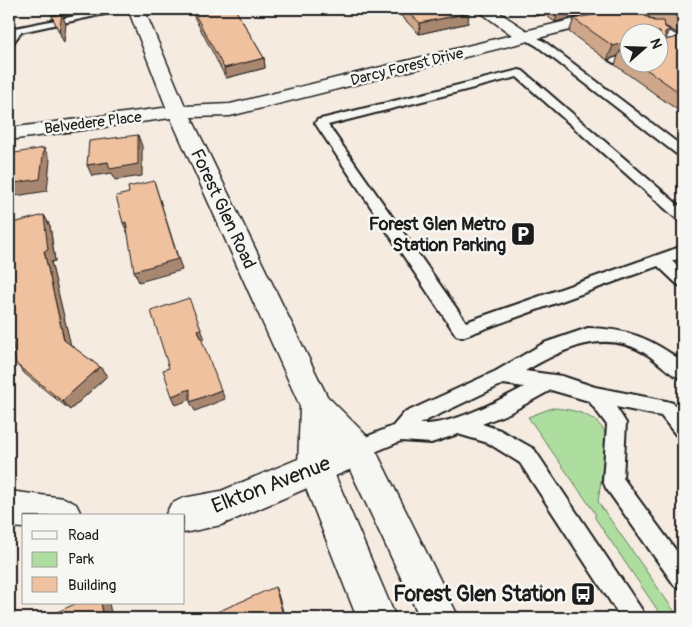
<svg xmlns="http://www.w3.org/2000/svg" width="692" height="627" viewBox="0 0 692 627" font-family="Pangolin,sans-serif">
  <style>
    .green { fill: #adde9f; stroke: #647d5e }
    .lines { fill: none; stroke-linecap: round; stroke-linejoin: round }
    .lane-casing { stroke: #1c1c1c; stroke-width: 4 }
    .street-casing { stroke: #1c1c1c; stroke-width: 3 }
    .secondary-casing { stroke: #1c1c1c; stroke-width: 3 }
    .lane { fill: #f6f6f2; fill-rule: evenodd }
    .street { fill: #f6f6f2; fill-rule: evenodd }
    .secondary { fill: #f6f6f2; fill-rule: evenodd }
    .wall { fill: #cea689; stroke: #1c1c1c; fill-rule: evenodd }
    .shaded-wall { fill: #a8876f; stroke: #1c1c1c }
    .building { fill: #f0c19f; stroke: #1c1c1c }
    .labels { text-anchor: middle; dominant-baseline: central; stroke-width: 5; stroke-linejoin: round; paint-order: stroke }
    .far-street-label { font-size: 15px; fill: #1c1c1c; stroke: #f6f6f2 }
    .street-label { font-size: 18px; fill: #1c1c1c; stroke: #f6f6f2 }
    .poi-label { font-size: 18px; font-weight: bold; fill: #1c1c1c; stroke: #f6f6f2; text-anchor: end }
    .near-street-label { font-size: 21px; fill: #1c1c1c; stroke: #f6f6f2 }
    .near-poi-label { font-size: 21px; font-weight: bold; fill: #1c1c1c; stroke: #f6f6f2; text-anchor: end }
  </style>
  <rect width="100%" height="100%" fill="#f5ebe1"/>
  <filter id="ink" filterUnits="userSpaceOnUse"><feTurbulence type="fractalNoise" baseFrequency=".02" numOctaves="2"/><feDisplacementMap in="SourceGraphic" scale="10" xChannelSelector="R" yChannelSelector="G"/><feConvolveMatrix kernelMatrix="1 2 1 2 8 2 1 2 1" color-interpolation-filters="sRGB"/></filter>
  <g filter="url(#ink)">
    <path class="green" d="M552,408C574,409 599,415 607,437L598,502L679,618H663L595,518V513L528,417Z"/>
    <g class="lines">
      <defs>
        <path id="lane" d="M110,9H128L21,32L13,43L9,44V35L15,28Z
          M571,9H582L596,19L588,21Z
          M523,34H531L545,42L683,147V157L679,156L537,46L523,38Z
          M630,53V59L614,63L609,60Z
          M519,70L523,71L683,209V222L678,220L517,77L328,125L466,322L683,246V257L672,261L683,272V287L678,285L658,266L462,337L456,335L315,123L317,120Z
          M588,328C629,329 650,338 683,362V380C670,375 660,363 648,355C605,327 564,349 525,371L562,376L595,387L666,401L673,403L683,415V438L676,435L661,416L616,407L626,423L623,478L683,560V589L675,586L606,488L603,481L607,425L589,401L551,390L509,413L482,424L500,430L534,449L642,610L645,618H621L520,463L488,443L458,434L431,443L401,441L358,459L351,457L348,450L351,443L393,426L404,413L496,371L544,343ZM503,384L524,387C496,402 451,426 419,424Z"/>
        <path id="street" d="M616,9H642L638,13L683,39V51L660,39V32H649L629,20L628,15L527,41L521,40L519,36L521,32Z
          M178,106L185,108L188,112L185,116L9,140V128Z
          M358,434L370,439L374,450L370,461L233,520L221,525L184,533V516H165L171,504L183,498L221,491Z
          M9,491L64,498L76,504L82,516H24V528L9,527Z"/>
        <path id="secondary" d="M128,9H144L185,106L230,104L512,35L476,9H494L535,36L533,40L230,116L191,117L327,396L370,439L459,618H420L346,461L332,445V468L396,618H357L298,468L300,406L168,112Z"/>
      </defs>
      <use href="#lane" class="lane-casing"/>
      <use href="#street" class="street-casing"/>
      <use href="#secondary" class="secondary-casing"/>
      <use href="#lane" class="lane"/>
      <use href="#street" class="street"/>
      <use href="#secondary" class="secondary"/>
    </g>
    <path class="wall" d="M190,9H235L264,58L265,68L226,78Z
      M399,9H464L468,23L419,34L399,14Z
      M526,9H581L578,16L555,22L544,14L536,16Z
      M584,9H609L591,13Z
      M643,9H683V114L615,65L618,56L607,60L569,32L574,19L655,21L642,12ZM665,26L682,36L665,40L670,30L665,27ZM630,32H660V62H630Z
      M44,215L50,226L55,261L51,262L70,345L100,367L107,376L70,410L25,374L16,364Z"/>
    <path class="shaded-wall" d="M49,9H68L67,16L63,17L66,24L64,43Z
      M538,9H546L544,14L536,16Z
      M559,9H581L578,16L555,22Z
      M593,9H609L591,13Z
      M469,13L468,23L419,34L420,23Z
      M670,30L664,43L665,32Z
      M630,41V52L620,51L618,56L607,60L613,46Z
      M264,58L265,68L226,78L224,68Z
      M138,135L142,146V176L115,180L112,173L92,176L87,165L108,162Z
      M44,148L50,160L47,191L9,197V184Z
      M154,181L182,270L139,282L134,271Z
      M44,215L50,226L55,261L51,262L72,350L64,340L44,251Z
      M126,222L128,234L123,223Z
      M201,329L205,339L202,340L198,330Z
      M100,367L107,376L70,410L62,401Z
      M190,389L194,398L176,405L172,396Z
      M221,390L225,399L195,411L190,402Z
      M275,587L277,591L285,618H284Z
      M101,603H109L112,618H104Z"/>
    <path class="building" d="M192,9H235L264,58L224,68Z
      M405,9H464L469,13L420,23Z
      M617,9H633L654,21H664L665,27L670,30L665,32V40L683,36V95L636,62H660V32H630V41L613,46L574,19Z
      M663,9H683V20Z
      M62,14L59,32L52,16Z
      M630,49V58L620,51Z
      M138,135V164L110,169L108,162L87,165L89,141Z
      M44,148L40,179L9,184V154Z
      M154,181L178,259L134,271L126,222L123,223L116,196L129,193L128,187Z
      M44,215L48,250L44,251L64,340L100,367L62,401L16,364L9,319V224Z
      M189,298L201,329L198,330L221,390L190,402V389L172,396L163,370L169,368L151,311Z
      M275,587L284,618H203Z
      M77,603H101L104,618H44Z"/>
  </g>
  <defs>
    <symbol id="parking-square" viewBox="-11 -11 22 22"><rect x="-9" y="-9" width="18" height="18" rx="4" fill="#1c1c1c" stroke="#f6f6f2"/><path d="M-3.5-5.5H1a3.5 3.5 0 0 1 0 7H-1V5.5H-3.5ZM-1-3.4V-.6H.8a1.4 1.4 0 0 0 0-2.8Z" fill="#fff"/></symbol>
    <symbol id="bus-square" viewBox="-11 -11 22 22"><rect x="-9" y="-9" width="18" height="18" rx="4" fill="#1c1c1c" stroke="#f6f6f2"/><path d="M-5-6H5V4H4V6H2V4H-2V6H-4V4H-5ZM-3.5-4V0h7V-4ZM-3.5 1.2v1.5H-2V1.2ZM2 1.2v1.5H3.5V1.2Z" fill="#fff"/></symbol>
  </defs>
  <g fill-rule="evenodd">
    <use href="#parking-square" x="509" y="220" width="28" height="28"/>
    <use href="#bus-square" x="569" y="580" width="28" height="28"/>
  </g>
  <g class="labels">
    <g class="far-street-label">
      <text transform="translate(407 67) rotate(-14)">Darcy Forest Drive</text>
      <text transform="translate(93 123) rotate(-7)">Belvedere Place</text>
    </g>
    <g class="street-label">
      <text transform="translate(223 209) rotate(65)">Forest Glen Road</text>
    </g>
    <g class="poi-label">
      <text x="506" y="224">Forest Glen Metro<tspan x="506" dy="21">Station Parking</tspan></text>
    </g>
    <g class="near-street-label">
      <text transform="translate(271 485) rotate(-21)">Elkton Avenue</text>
    </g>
    <g class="near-poi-label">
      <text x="566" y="594">Forest Glen Station</text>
    </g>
  </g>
  <rect width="692" height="627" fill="none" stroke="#f6f6f2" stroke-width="30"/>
  <rect x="15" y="15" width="662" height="597" fill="none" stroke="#1c1c1c" stroke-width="2" filter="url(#ink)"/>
  <rect x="22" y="514" width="162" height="90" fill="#f6f6f2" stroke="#9f9f9c"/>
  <rect x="32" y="531" width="25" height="8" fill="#f6f6f2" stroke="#9f9f9c"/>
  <text x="68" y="540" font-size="15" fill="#1c1c1c">Road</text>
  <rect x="32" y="552" width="25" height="15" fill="#adde9f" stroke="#9f9f9c"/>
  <text x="68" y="564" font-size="15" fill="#1c1c1c">Park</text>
  <rect x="32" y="577" width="25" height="15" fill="#f0c19f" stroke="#9f9f9c"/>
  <text x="68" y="590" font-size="15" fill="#1c1c1c">Building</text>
  <g transform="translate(644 48) rotate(70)"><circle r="24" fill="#f6f6f2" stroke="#9f9f9c"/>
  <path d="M0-4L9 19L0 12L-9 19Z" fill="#1c1c1c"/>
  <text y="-8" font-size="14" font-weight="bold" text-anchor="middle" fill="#1c1c1c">N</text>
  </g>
</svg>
